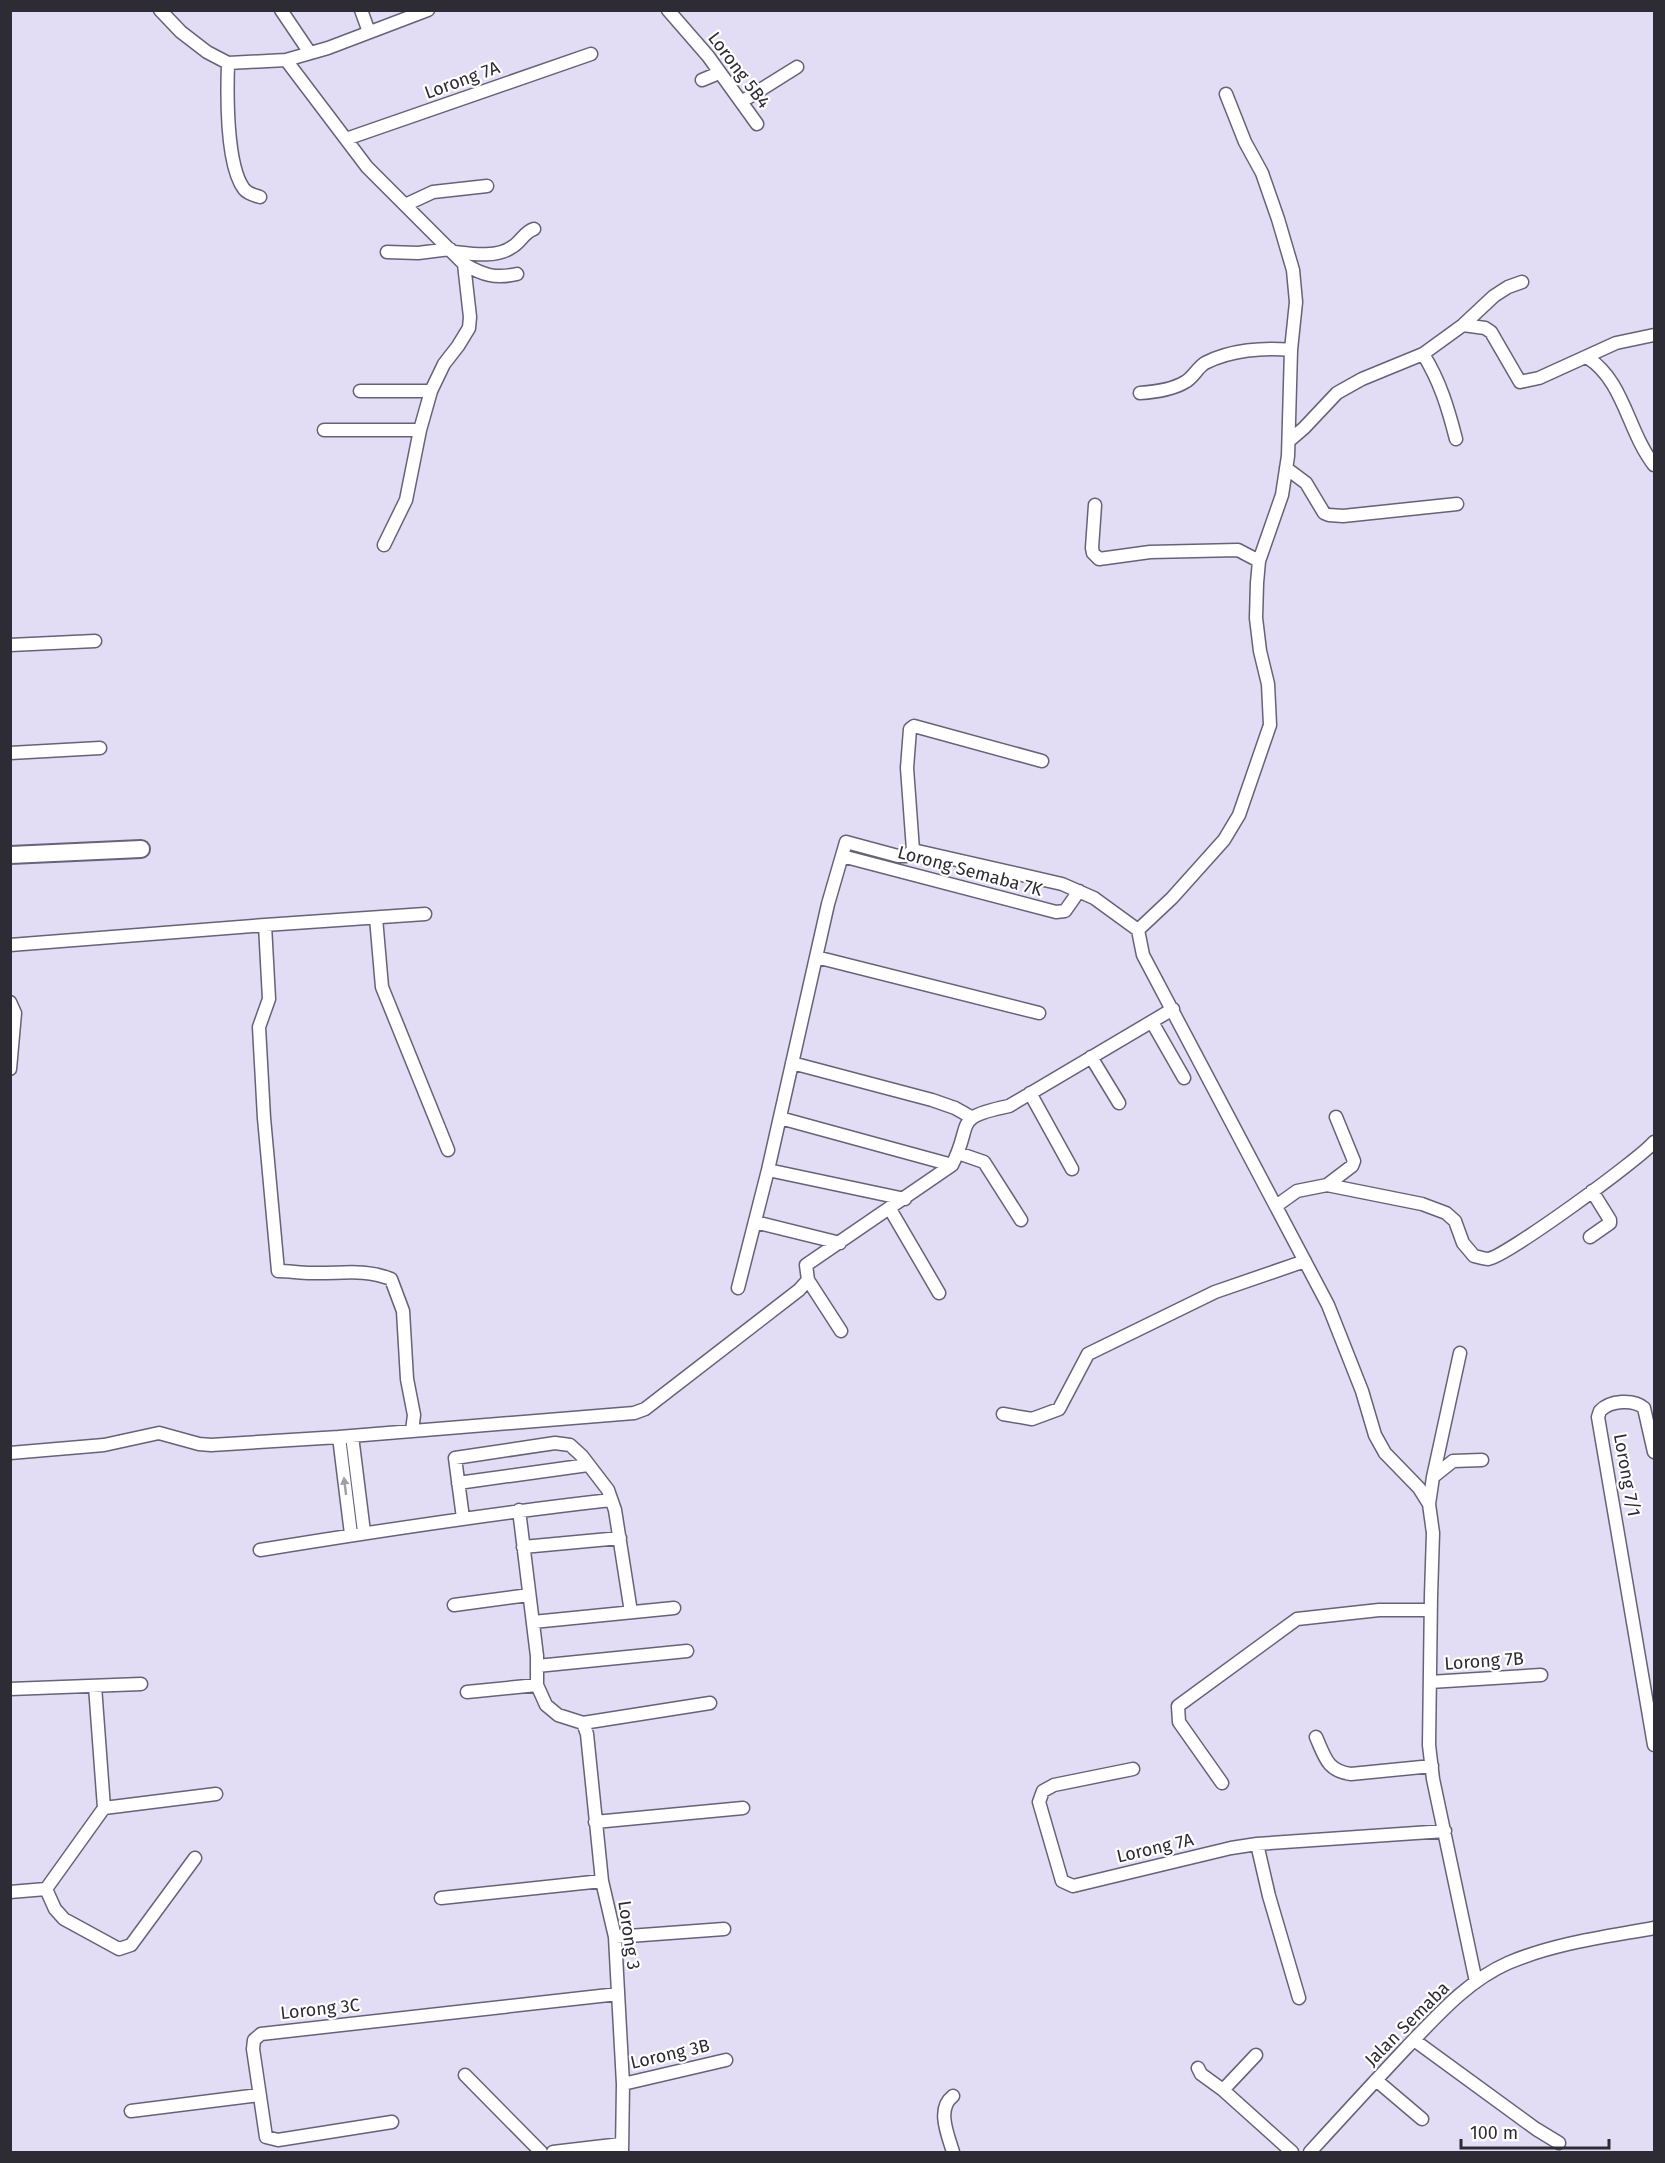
<svg xmlns="http://www.w3.org/2000/svg" width="1665" height="2163" viewBox="0 0 1665 2163" font-family="'Fira Sans',sans-serif">
  <style>
    .lines { fill: none; stroke-linecap: round; stroke-linejoin: round }
    .street-casing { stroke: #676277; stroke-width: 15 }
    .secondary-casing { stroke: #676277; stroke-width: 20 }
    .street { stroke: #fff; stroke-width: 12 }
    .secondary { stroke: #fff; stroke-width: 16 }
    .oneway { fill: #a0a0a4 }
    .labels { text-anchor: middle; dominant-baseline: central; stroke-width: 4.5; stroke-linejoin: round; paint-order: stroke }
    .street-label { font-size: 18px; fill: #2d2b34; stroke: #fff }
  </style>
  <rect width="100%" height="100%" fill="#e2dcf4"/>
  <g class="lines">
    <defs>
      <path id="street" d="M160,10L181,32L207,52L228,63L286,60L328,48L428,10
        M281,10L310,53
        M361,10L369,32
        M668,10L708,56L757,124
        M286,60L367,167L464,264L470,317L469,328L458,346L444,364L431,391L420,430L406,500L384,545
        M228,63C227,92 226,165 244,189C248,194 254,195 260,197
        M702,80L719,73
        M741,102L797,67
        M346,139L591,54
        M405,205L433,192L487,186
        M387,252L418,253L450,249
        M455,252C472,254 497,258 512,247C521,242 524,232 534,229
        M464,264C483,275 495,279 517,274
        M1463,325L1485,328L1491,332L1520,382L1539,378L1616,343L1654,335
        M1423,354C1440,381 1448,408 1456,439
        M1588,358C1624,381 1628,432 1654,465
        M360,391H431
        M1140,393C1155,392 1172,390 1185,382C1193,378 1197,368 1205,363C1230,350 1264,347 1291,350
        M324,430H420
        M1290,440L1304,428L1337,393L1362,379L1423,354L1463,325L1494,296L1508,287L1522,282
        M1286,468L1306,483L1324,513L1329,515L1343,516L1457,504
        M1095,505L1092,548L1093,553L1099,559L1150,552L1238,550L1259,561
        M10,645L95,641
        M10,753L100,748
        M913,850L1062,884L1094,898L1138,930L1143,955L1328,1305L1362,1391L1375,1435L1385,1453L1419,1488L1429,1504L1433,1533L1431,1596L1429,1745L1433,1779L1476,1982
        M913,850L907,768L910,729L914,726L1042,761
        M842,856L1056,912L1065,911L1079,891
        M376,918L382,987L448,1150
        M1138,930L1172,898L1224,840L1239,815L1270,725L1268,684L1260,651L1256,618L1257,583L1259,561L1282,495L1288,456L1291,350L1296,302L1293,270L1278,219L1262,173L1245,142L1226,94
        M10,945L265,925
        M816,957L1039,1013
        M10,1002L15,1013L10,1069
        M1152,1022L1184,1078
        M1091,1057L1119,1103
        M792,1063L932,1100L955,1108L971,1117
        M1030,1093L1072,1169
        M780,1118L952,1165
        M958,1153L984,1162L1021,1220
        M1327,1185L1422,1204L1446,1213L1455,1221L1463,1243L1474,1256C1478,1257 1484,1259 1488,1259C1504,1258 1640,1159 1654,1142
        M905,1199L768,1170L828,904L846,842L898,856H906L913,850
        M1276,1206L1297,1191L1327,1185L1352,1166L1354,1161L1336,1117
        M890,1209L939,1293
        M755,1222L840,1243
        M1590,1237L1610,1223V1220L1592,1191
        M808,1280L841,1331
        M738,1288L768,1170
        M1003,1414L1032,1419L1059,1409L1088,1354L1215,1292L1305,1261
        M412,1431L414,1415L407,1379L403,1311L391,1279C363,1268 341,1274 311,1273C300,1273 289,1271 278,1271L264,1118L259,1027L269,999L265,925L425,914
        M352,1436L364,1532
        M339,1437L351,1534
        M1654,1452L1644,1408C1634,1399 1610,1400 1600,1411L1598,1417L1654,1745
        M10,1453L104,1445L159,1433L199,1444L211,1445L339,1437L634,1413L645,1409L799,1290L808,1280L806,1265L952,1165C974,1122 951,1118 1009,1106L1173,1009
        M1433,1477L1453,1461L1482,1460
        M458,1483L588,1465
        M1429,1504L1433,1477L1460,1353
        M519,1510L537,1656V1685L546,1705L558,1715L583,1723L710,1703
        M463,1518L455,1458L555,1443L570,1445L582,1456L608,1490L615,1510L631,1612
        M523,1547L620,1538
        M260,1550C377,1531 494,1513 611,1500
        M454,1605L529,1595
        M533,1622L674,1608
        M537,1666L687,1651
        M1430,1682L1541,1675
        M10,1689L141,1684
        M467,1692L537,1685
        M583,1723L587,1734L602,1881L615,1937L623,2084L622,2152
        M1316,1737C1325,1757 1327,1771 1351,1774L1432,1766
        M1133,1769L1054,1785L1043,1791L1039,1802L1062,1881L1073,1886L1231,1848L1257,1844L1445,1831
        M1222,1783L1179,1722L1178,1706L1297,1619L1379,1610H1430
        M104,1808L216,1794
        M595,1822L743,1808
        M1257,1844L1269,1896L1299,1998
        M46,1889L55,1909L64,1919L119,1949L131,1945L195,1858
        M10,1892L46,1889L104,1808L95,1686
        M441,1898L602,1881
        M615,1937L724,1929
        M1414,2040L1536,2129L1559,2143
        M1256,2055L1223,2090L1292,2152
        M1198,2068L1201,2074L1223,2090
        M465,2075L541,2152
        M1376,2080L1422,2119
        M623,2084L726,2060
        M131,2111L259,2095
        M392,2122L278,2140L266,2137L253,2049L254,2040L261,2034L618,1994
        M553,2152L621,2144
        M953,2152C948,2135 936,2109 953,2096
        M1310,2152C1342,2117 1374,2082 1406,2048C1436,2017 1467,1981 1508,1963C1555,1943 1605,1937 1654,1928"/>
      <path id="secondary" d="M10,855L141,849"/>
    </defs>
    <use href="#street" class="street-casing"/>
    <use href="#secondary" class="secondary-casing"/>
    <use href="#street" class="street"/>
    <use href="#secondary" class="secondary"/>
  </g>
  <defs><path id="oneway-solid" d="M-6-.8H1V-3.2L6.5 0L1 3.2V.8H-6Z" transform="scale(1.5)"/></defs>
  <use class="oneway" href="#oneway-solid" transform="translate(345 1486) rotate(-97)"/>
  <g class="labels">
    <g class="street-label">
      <text transform="translate(739 70) rotate(53)">Lorong 5B4</text>
      <text transform="translate(462 80) rotate(-20)">Lorong 7A</text>
      <text transform="translate(970 871) rotate(15)">Lorong Semaba 7K</text>
      <text transform="translate(1627 1475) rotate(80)">Lorong 7/1</text>
      <text transform="translate(1484 1661) rotate(-4)">Lorong 7B</text>
      <text transform="translate(1155 1848) rotate(-13)">Lorong 7A</text>
      <text transform="translate(629 1935) rotate(82)">Lorong 3</text>
      <text transform="translate(320 2009) rotate(-6)">Lorong 3C</text>
      <text transform="translate(1407 2024) rotate(-45)">Jalan Semaba</text>
      <text transform="translate(670 2054) rotate(-13)">Lorong 3B</text>
    </g>
  </g>
  <rect width="1665" height="2163" fill="none" stroke="#2d2b34" stroke-width="24"/>
  <path d="M1461 2139v9h148v-9" fill="none" stroke="#2d2b34" stroke-width="3"/>
  <text x="1470" y="2139" font-size="18" fill="#2d2b34" stroke="#ffffff" stroke-width="4.5" paint-order="stroke">100 m</text>
</svg>
